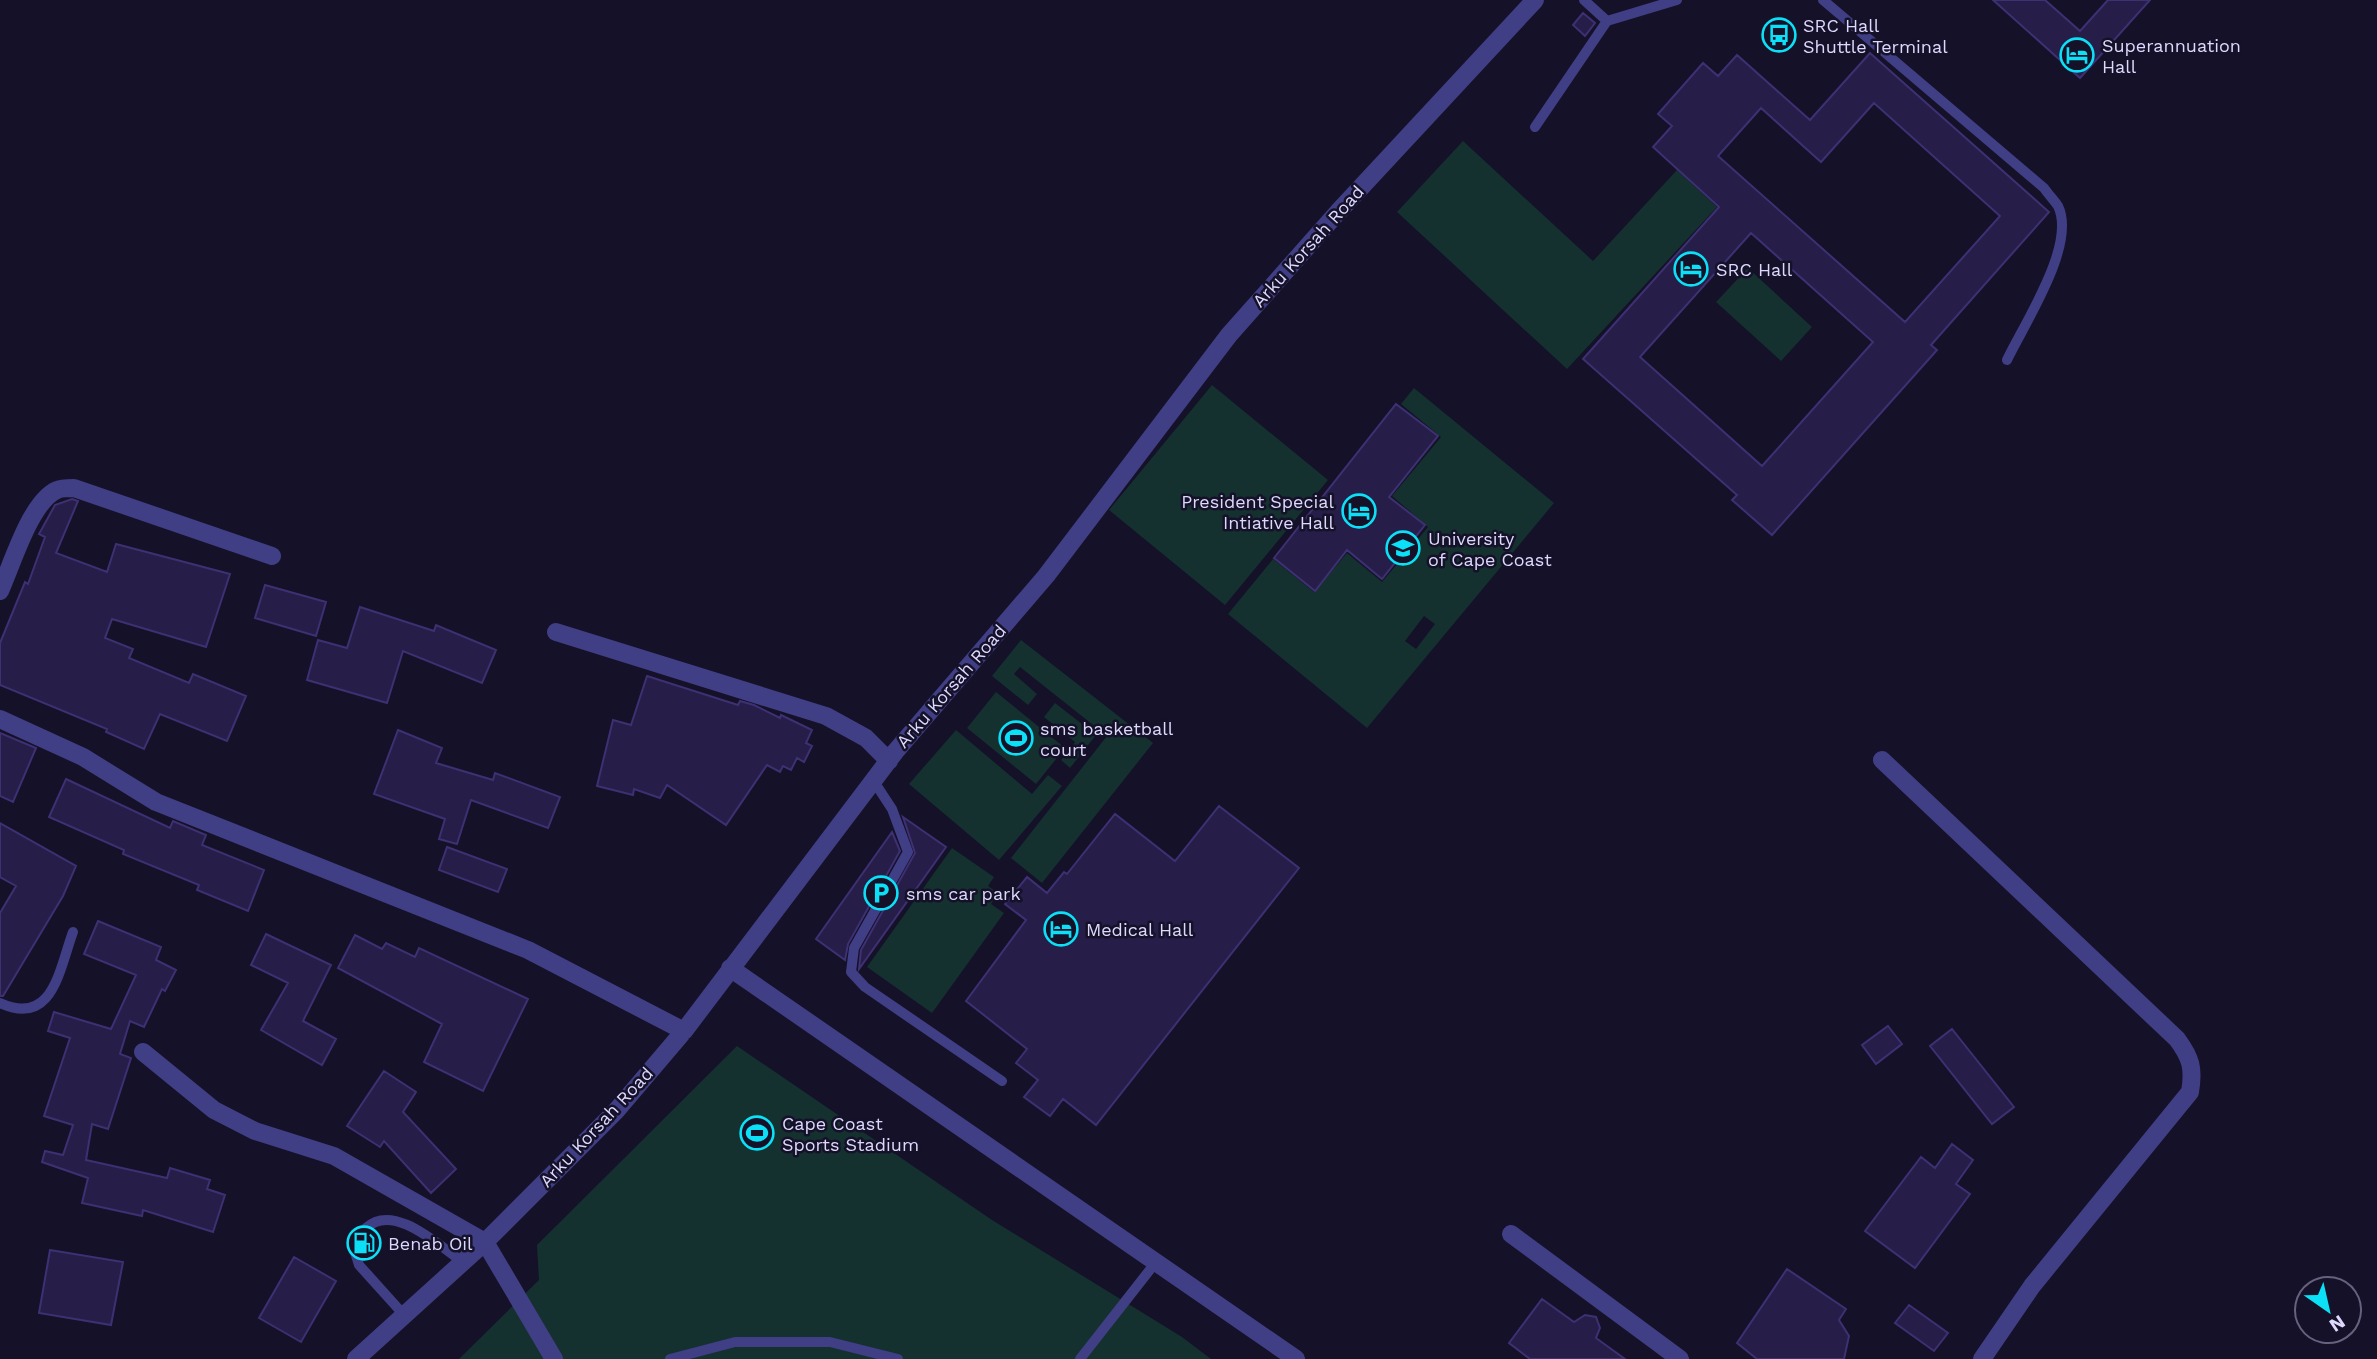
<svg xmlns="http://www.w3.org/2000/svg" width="2377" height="1359" viewBox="0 0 2377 1359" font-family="'Work Sans',sans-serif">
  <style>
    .green { fill: #143130; fill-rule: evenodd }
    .building { fill: #261e48; stroke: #3d3073; stroke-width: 2; fill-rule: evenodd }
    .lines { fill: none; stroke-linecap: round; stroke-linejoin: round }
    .service { stroke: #403e85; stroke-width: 10 }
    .minor { stroke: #403e85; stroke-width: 18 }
    .labels { text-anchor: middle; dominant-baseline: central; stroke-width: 5; stroke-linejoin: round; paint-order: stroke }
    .poi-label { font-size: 18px; fill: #ddd9fe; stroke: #151128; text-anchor: start }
    .street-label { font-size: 18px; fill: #ddd9fe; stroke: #151128 }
  </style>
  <rect width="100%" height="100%" fill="#151128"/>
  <path class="green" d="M1463,141L1593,261L1677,170L1717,207L1567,369L1397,212Z
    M1748,268L1812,327L1781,361L1716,302Z
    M1212,385L1328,480L1225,605L1109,510Z
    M1414,388L1554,503L1367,728L1228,614L1273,559L1314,592L1347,553L1382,582L1428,527L1392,496L1441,437L1401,404ZM1424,616L1435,624L1416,649L1405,641Z
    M1021,640L1153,743L1042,883L1011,858L1107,736L1020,667L1014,674L1037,694L1028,705L992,676Z
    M996,692L1065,748L1036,784L967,728Z
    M1055,703L1096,735L1070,768L1061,760L1075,742L1044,717Z
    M956,730L1032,794L1048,775L1062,786L999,860L909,784Z
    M952,848L994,877L988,886L998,893L991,904L1004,913L932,1013L867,967Z
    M737,1046L992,1220L1182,1337L1211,1359H459L539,1280L537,1245Z"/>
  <path class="building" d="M1993,0H2045L2080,31L2108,0H2150L2080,78Z
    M1583,13L1595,23L1585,36L1573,25Z
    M1870,53L2049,212L1931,345L1937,350L1772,535L1732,500L1737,495L1583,359L1719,207L1653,147L1672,126L1658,114L1703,63L1718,76L1737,55L1810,120ZM1874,103L2000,216L1905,322L1718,156L1761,108L1821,162ZM1751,233L1873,342L1762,466L1640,357Z
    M1396,404L1438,436L1389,497L1425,525L1382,579L1347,550L1315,591L1274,558Z
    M72,499L78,501L56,553L107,572L116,544L230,574L206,647L112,619L105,638L133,649L129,658L189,683L193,674L246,696L227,741L160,714L144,749L106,732L107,729L0,685V643L25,582L28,584L45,537L39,534L55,505Z
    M265,585L326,602L316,636L255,618Z
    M360,607L434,631L436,625L496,650L482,683L403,651L387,703L307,680L318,640L347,648Z
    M647,676L738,705L740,701L754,705L780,718L781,715L812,730L806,743L812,746L804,762L797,758L791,770L783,766L780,772L767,765L726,825L667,785L660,798L634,789L633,795L597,786L613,720L631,725Z
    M398,730L442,748L436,763L493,780L495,773L560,797L548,828L471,800L457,844L439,839L445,819L374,794Z
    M0,733L36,748L13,802L0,796Z
    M66,779L170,828L173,821L206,835L202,845L264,870L248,911L197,890L199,885L123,854L124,850L49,817Z
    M1219,806L1299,868L1096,1125L1063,1099L1050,1116L1024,1097L1038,1080L1016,1063L1027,1049L966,1001L1026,920L1005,904L1027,877L1047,893L1064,872L1067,874L1115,814L1175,861Z
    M903,817L946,847L859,969L861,950L915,853Z
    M0,823L76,866L63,896L3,996H0V913L16,886L0,877Z
    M892,832L900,851L848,944L845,960L816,939Z
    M447,847L507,869L498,892L439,870Z
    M98,921L161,947L156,960L176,970L165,991L162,989L144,1027L130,1021L120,1054L131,1058L108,1129L92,1124L86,1160L167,1178L170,1168L210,1180L207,1189L225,1195L213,1232L143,1210L142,1216L82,1203L88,1178L42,1162L45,1151L63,1155L73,1125L44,1116L70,1038L48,1031L54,1012L111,1029L136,975L84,954Z
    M266,934L331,965L303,1021L336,1039L322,1065L261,1030L288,983L251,965Z
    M355,935L382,949L386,943L415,957L419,948L528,999L483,1091L424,1062L442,1024L338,968Z
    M1888,1026L1902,1044L1876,1064L1862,1045Z
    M1952,1029L2014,1107L1992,1124L1930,1046Z
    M384,1071L416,1092L403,1112L456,1169L431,1193L384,1141L380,1147L347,1126Z
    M1952,1144L1973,1160L1956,1184L1970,1194L1915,1268L1865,1231L1921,1157L1935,1168Z
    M50,1250L123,1262L111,1325L39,1313Z
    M294,1257L336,1281L301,1342L259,1318Z
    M1787,1269L1846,1309L1839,1320L1849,1336L1844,1359H1757L1737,1343Z
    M1542,1299L1574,1322L1585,1315L1596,1317L1600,1328L1596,1338L1625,1359H1530L1509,1343Z
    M1909,1305L1948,1333L1934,1351L1895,1323Z"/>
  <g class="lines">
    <path class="service" d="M1584,0L1607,21L1677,0
      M1823,0L2044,188C2048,194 2054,200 2058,206C2077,245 2024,324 2007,360
      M1535,127L1607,21
      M873,780L892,809L908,852L854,948L851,972L865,987L1002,1081
      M0,1003C53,1027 59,970 73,932
      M404,1315L359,1265L353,1246C357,1241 361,1232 366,1228C394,1202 439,1246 463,1262
      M670,1359L735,1342H830L898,1359
      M1080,1359L1156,1262"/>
    <path class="minor" d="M0,591C12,565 30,502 57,490C61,488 69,488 74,488L272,556
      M556,632L826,716L866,738L889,761
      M0,719L83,757L156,802L528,950L684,1031
      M1882,760L2177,1039C2191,1058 2194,1068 2190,1092L2032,1286L1982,1359
      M730,968L1296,1359
      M143,1052L214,1110L255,1131L334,1156L485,1242L554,1359
      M1511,1234L1680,1359
      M356,1359L485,1242L616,1111L684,1031L895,752L1046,576L1229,335L1338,212L1535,0"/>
  </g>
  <defs>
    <symbol id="bus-ring" viewBox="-11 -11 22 22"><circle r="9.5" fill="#151128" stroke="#0ce0f6" stroke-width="1.5"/><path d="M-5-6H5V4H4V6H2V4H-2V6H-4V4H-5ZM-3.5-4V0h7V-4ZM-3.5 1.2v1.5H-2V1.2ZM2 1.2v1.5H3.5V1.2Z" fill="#0ce0f6"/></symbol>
    <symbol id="hotel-ring" viewBox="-11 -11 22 22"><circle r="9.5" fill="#151128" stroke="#0ce0f6" stroke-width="1.5"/><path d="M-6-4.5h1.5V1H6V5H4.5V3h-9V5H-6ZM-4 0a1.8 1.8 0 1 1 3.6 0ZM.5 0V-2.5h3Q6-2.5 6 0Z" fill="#0ce0f6"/></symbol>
    <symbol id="university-ring" viewBox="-11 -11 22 22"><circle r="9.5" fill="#151128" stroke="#0ce0f6" stroke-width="1.5"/><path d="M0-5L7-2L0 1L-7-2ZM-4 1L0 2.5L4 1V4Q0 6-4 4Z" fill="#0ce0f6"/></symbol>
    <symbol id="stadium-ring" viewBox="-11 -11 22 22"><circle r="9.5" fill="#151128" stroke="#0ce0f6" stroke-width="1.5"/><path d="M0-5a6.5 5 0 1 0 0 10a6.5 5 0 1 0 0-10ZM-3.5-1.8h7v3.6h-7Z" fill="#0ce0f6"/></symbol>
    <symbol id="parking-ring" viewBox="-11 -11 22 22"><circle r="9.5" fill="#151128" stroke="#0ce0f6" stroke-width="1.5"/><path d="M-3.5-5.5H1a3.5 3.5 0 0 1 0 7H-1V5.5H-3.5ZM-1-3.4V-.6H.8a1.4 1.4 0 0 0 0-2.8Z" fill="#0ce0f6"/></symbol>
    <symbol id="fuel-ring" viewBox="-11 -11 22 22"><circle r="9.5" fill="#151128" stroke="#0ce0f6" stroke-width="1.5"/><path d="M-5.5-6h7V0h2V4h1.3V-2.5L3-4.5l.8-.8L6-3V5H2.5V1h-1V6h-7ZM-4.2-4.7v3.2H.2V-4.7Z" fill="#0ce0f6"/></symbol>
  </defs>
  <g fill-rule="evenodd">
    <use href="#bus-ring" x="1760" y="16" width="38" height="38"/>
    <use href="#hotel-ring" x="2058" y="36" width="38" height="38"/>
    <use href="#hotel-ring" x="1672" y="250" width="38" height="38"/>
    <use href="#hotel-ring" x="1340" y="492" width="38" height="38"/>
    <use href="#university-ring" x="1384" y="529" width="38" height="38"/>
    <use href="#stadium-ring" x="997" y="719" width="38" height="38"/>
    <use href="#parking-ring" x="862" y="874" width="38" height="38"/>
    <use href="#hotel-ring" x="1042" y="910" width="38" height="38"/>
    <use href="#stadium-ring" x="738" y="1114" width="38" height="38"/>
    <use href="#fuel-ring" x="345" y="1224" width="38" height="38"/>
  </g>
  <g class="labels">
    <g class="poi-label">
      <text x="1803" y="25">SRC Hall<tspan x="1803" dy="21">Shuttle Terminal</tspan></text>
      <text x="2102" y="45">Superannuation<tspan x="2102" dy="21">Hall</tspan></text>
      <text x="1716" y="269">SRC Hall</text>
      <text x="1334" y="501" text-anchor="end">President Special<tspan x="1334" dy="21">Intiative Hall</tspan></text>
      <text x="1428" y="538">University<tspan x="1428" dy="21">of Cape Coast</tspan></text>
      <text x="1040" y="728">sms basketball<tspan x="1040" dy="21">court</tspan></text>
      <text x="906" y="893">sms car park</text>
      <text x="1086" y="929">Medical Hall</text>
      <text x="782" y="1123">Cape Coast<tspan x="782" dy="21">Sports Stadium</tspan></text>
      <text x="388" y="1243">Benab Oil</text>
    </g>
    <g class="street-label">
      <text transform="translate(1308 246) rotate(-48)">Arku Korsah Road</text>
      <text transform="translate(951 686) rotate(-49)">Arku Korsah Road</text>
      <text transform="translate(596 1127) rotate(-47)">Arku Korsah Road</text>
    </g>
  </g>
  <g transform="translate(2328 1310) rotate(146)"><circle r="33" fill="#151128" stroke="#65617e" stroke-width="2"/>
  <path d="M0-5L12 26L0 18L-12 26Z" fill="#0ce0f6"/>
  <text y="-10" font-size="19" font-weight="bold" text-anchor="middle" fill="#ddd9fe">N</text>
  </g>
</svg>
